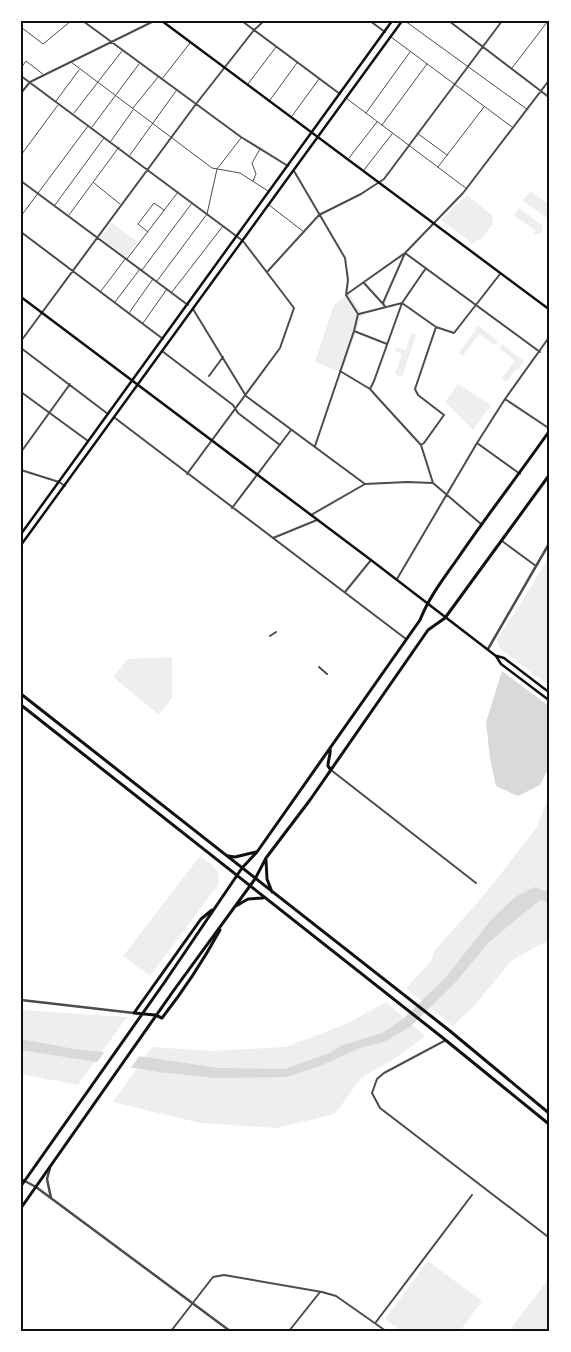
<svg xmlns="http://www.w3.org/2000/svg" width="571" height="1352" viewBox="0 0 571 1352" font-family="'Golos Text',sans-serif">
  <style>
    .green { fill: #eee }
    .water { fill: #d9d9d9 }
    .pier { fill: #fff }
    .lines { fill: none; stroke-linecap: round; stroke-linejoin: round }
    .service { stroke: #4c4c4c; stroke-width: 1 }
    .minor { stroke: #4c4c4c; stroke-width: 2 }
    .tertiary { stroke: #4c4c4c; stroke-width: 2.5 }
    .secondary { stroke: #111; stroke-width: 2.5 }
    .primary { stroke: #111; stroke-width: 3 }
    .neatline { fill: none; stroke: #111; stroke-width: 2 }
  </style>
  <rect width="100%" height="100%" fill="#fff"/>
  <path class="green" d="M530,191L550,205V214L547,218L523,201Z
    M467,195L493,216L492,225L481,240L478,239L473,244L441,220Z
    M519,208L543,226L541,234H533L536,231L514,216Z
    M112,223L138,242L126,257L101,238Z
    M349,293L362,314L342,372L315,362L334,305Z
    M478,326L498,341L495,345L479,334L463,356L459,353Z
    M411,333L416,335L402,377L395,374L402,354L395,351L396,347L406,350Z
    M502,344L524,361L518,370L516,369L506,382L502,378L514,362L512,358L499,348Z
    M458,384L491,405L473,430L445,402Z
    M550,555V686L503,651L498,645L497,638L518,608Z
    M172,657V698L159,715L113,677L128,659Z
    M550,792V942L541,944L511,961L475,1005L453,1026L406,988L431,961L435,950L485,894L537,827Z
    M200,856C212,865 222,869 218,885L150,976L123,956Z
    M386,1002L425,1036L396,1058L361,1078L335,1114L276,1128L200,1123L113,1102L152,1047L212,1051L286,1047L348,1023Z
    M21,1009L23,1010L127,1017L78,1085L21,1074Z
    M428,1261L482,1301L460,1331H401L385,1319Z
    M550,1277V1331H509Z"/>
  <path class="water" d="M502,671L550,707V765L540,785L518,796L496,786L490,758L486,722Z
    M535,887L544,891L550,890V903L540,900L489,942L454,984L410,1027L384,1042L360,1048L320,1066L287,1077L214,1078L159,1072L21,1050V1039L74,1049L138,1056L219,1068L285,1069L332,1052L340,1046L382,1033L403,1019L447,976L490,921L515,897Z"/>
  <path class="pier" d="M106,1050L141,1054L129,1070L96,1064Z"/>
  <g class="lines">
    <path class="service" d="M405,21L528,110
      M21,22L22,21
      M21,27L43,44L71,21
      M391,37L512,127
      M71,62L212,168L240,173L268,191
      M21,68L26,61L44,75
      M512,68L548,21
      M162,79L190,43
      M248,84L276,47
      M346,98L467,189
      M270,100L297,63
      M56,101L79,70
      M133,108L158,77
      M74,113L122,51
      M366,113L410,52
      M292,116L319,79
      M382,125L427,64
      M92,127L139,64
      M417,133L447,155
      M111,141L133,110
      M21,155L58,105
      M130,155L176,91
      M349,158L377,122
      M438,167L484,107
      M364,170L392,134
      M253,181L256,174L252,163L260,149
      M94,183L120,204
      M55,205L104,138
      M269,205L304,232
      M69,215L119,147
      M21,216L88,126
      M148,232L138,224L154,203L164,210
      M127,259L178,192
      M142,270L192,203
      M157,281L207,214L217,169L241,138
      M101,291L126,258
      M172,292L223,226
      M115,302L140,269
      M129,313L153,279
      M143,323L167,289"/>
    <path class="minor" d="M83,21L241,137L288,166
      M242,21L340,94
      M370,21L385,32
      M449,21L550,98
      M21,76L243,241L294,308L280,348L187,474
      M21,93L30,82L154,21
      M294,171L345,258L348,280L346,295L358,314L354,331L315,446
      M21,181L188,305
      M21,232L163,339
      M267,272L319,215L361,194L384,179L502,21
      M364,283L384,305
      M347,294L405,253L463,193L550,79
      M385,307L383,303L405,253L540,352
      M193,309L246,396L365,484
      M359,314L402,303L436,327L454,333L500,274
      M354,331L387,344
      M21,341L196,104L254,30L264,21
      M21,348L108,414
      M162,351L233,405L238,413L280,445
      M340,371L370,389L378,398L421,445L433,483L481,524
      M209,376L223,357
      M370,389L374,381L402,303L426,268
      M21,392L88,441
      M505,399L550,429
      M115,418L406,639
      M477,443L520,474
      M421,445L424,443L444,415L418,395L415,389L436,327
      M21,452L70,384
      M21,470L59,482L65,486
      M232,508L291,430
      M311,515L365,484L407,482L433,483
      M273,538L317,520
      M502,541L536,566
      M397,579L477,443L505,399L550,336
      M345,592L371,560
      M270,636L276,632
      M319,667L327,674
      M331,770L476,883
      M446,1040L384,1073L377,1079L372,1093L380,1108L547,1236
      M376,1322L472,1195
      M171,1331L213,1277L224,1275L322,1292L336,1296L386,1331
      M289,1331L320,1292"/>
    <path class="tertiary" d="M488,649L550,542
      M21,1000L134,1013
      M50,1168L47,1179L51,1198
      M21,1179L36,1187L230,1331"/>
    <path class="secondary" d="M162,21L550,310
      M21,297L371,560L496,656L501,664L550,701
      M21,534L392,21
      M21,545L402,21
      M497,656L504,658L550,693"/>
    <path class="primary" d="M21,694L450,1031L550,1114
      M21,705L443,1038L550,1125
      M330,748C331,755 328,759 328,766L331,770
      M228,856L235,857L256,852
      M266,860L267,879L272,892
      M236,906L248,899L263,898
      M212,910L201,919L134,1013L155,1015L162,1018C184,990 203,961 220,930
      M21,1186L164,983L242,868L257,852L420,620C429,597 444,578 458,558C488,514 520,473 550,430
      M21,1208L174,990L255,879L266,858L310,800L428,630L445,618L550,474"/>
  </g>
  <rect width="571" height="1352" fill="none" stroke="#ffffff" stroke-width="45"/>
  <rect x="22" y="22" width="526" height="1308" class="neatline"/>
</svg>
